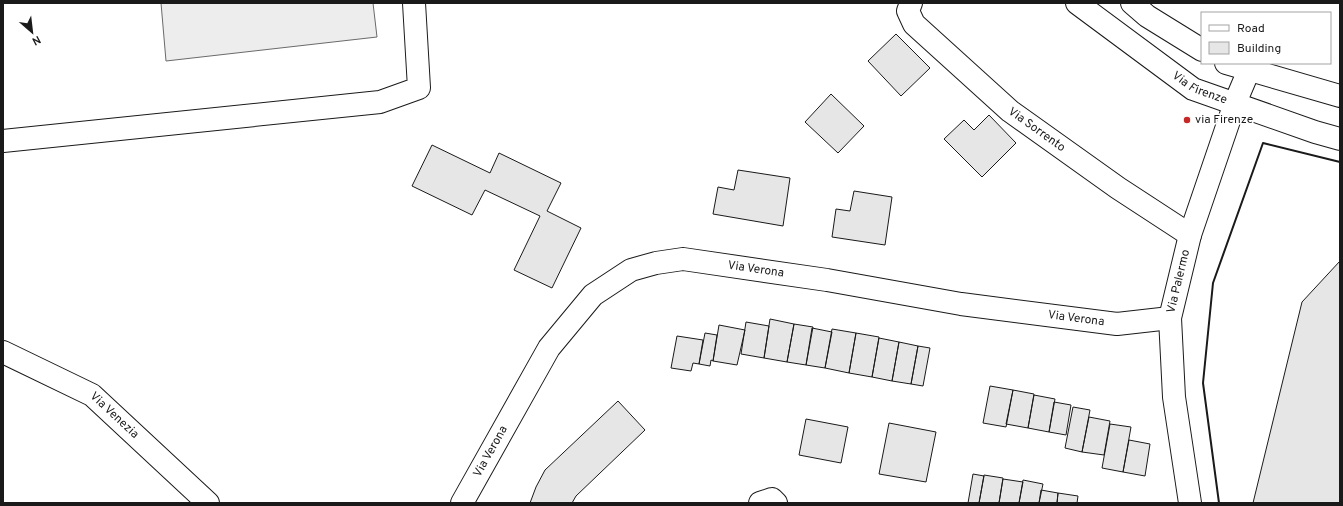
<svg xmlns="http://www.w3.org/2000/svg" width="1343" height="506" viewBox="0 0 1343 506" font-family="Overpass,sans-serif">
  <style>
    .built { fill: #ededed; stroke: #6a6a6a }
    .building { fill: #e6e6e6; stroke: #1a1a1a }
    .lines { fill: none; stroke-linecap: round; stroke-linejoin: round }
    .minor-casing { stroke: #1a1a1a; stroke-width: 24 }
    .minor { stroke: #fff; stroke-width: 22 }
    .wall { stroke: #1a1a1a; stroke-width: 2 }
    .poi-dot { fill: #c62828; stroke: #fff; stroke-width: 1.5 }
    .labels { text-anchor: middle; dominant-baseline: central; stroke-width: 3; stroke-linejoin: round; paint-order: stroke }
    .street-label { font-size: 12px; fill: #1a1a1a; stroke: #fff }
    .poi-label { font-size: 12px; fill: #1a1a1a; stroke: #fff; text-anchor: start }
  </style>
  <rect width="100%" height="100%" fill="#fff"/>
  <path class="built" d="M161,3H373L377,37L166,61Z"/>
  <path class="building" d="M896,34L930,68L901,96L868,61Z
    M831,94L864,126L838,153L805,122Z
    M989,115L1016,143L982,177L944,139L964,120L974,130Z
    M432,145L490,173L499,153L561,183L547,211L581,228L552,288L514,270L540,216L485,190L472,215L412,186Z
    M738,170L790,178L783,226L713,214L718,187L734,190Z
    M854,191L892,197L885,245L832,237L836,209L850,211Z
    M1340,261V503H1253L1302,302Z
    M770,319L794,324L787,362L764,358Z
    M746,322L769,326L764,358L741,354Z
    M794,324L813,327L806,365L787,362Z
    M719,325L745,330L737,365L713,361Z
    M812,328L832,332L825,368L806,365Z
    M832,329L856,333L849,373L825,368Z
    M705,333L717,335L713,361L711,360L710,366L699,364Z
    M856,333L879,337L872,377L849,373Z
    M677,336L703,340L699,364L693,363L691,371L671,368Z
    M879,338L899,342L892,381L872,377Z
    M899,342L918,346L911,384L892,381Z
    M918,346L930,348L923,386L911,384Z
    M990,386L1013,390L1006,427L983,423Z
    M1013,390L1034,394L1028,428L1006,424Z
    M1034,395L1055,399L1049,432L1028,428Z
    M618,401L645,430L576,496L572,503H530L536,487L545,470Z
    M1054,402L1071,405L1066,435L1049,432Z
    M1073,407L1090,410L1082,452L1065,448Z
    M1089,417L1110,421L1104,455L1082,452Z
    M806,419L848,427L841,463L799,455Z
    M889,423L936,432L926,482L879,474Z
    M1110,424L1131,427L1123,472L1102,468Z
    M1129,440L1150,444L1145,476L1123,472Z
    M973,474L984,476L979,503H968Z
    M984,475L1003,478L999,503H979Z
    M1003,479L1023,482L1019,503H999Z
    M1023,480L1043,484L1039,503H1019Z
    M1041,490L1058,493L1057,503H1039Z
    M1058,493L1078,496L1077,503H1057Z"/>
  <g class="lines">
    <defs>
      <g id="minor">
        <path id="s1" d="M911,3L908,11L914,24L1010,111L1118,188L1190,235"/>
        <path id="s2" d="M1077,3L1193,89L1315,132L1340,139"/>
        <path d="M1132,3L1147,16L1202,50"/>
        <path d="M1226,63L1340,96"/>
        <path d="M3,141L380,102L419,88L414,3"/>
        <path id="s3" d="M3,352L92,395L208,503"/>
        <path id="s4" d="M462,503L549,348L593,295L631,270L656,263L683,259L827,280L961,304L1117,324L1170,318"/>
        <path d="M760,503L772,499L776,503"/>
        <path id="s5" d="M1190,503L1174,397L1170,318L1190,235L1235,103L1249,70"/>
      </g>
    </defs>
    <use href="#minor" class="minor-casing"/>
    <use href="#minor" class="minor"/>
    <path class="wall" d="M1219,503L1203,383L1213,283L1263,143L1340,162"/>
  </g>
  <circle class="poi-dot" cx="1187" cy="120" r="4"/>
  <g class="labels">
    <g class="street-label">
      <text stroke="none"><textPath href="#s2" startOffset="150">Via Firenze</textPath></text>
      <text stroke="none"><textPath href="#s1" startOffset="185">Via Sorrento</textPath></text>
      <text stroke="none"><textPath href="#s4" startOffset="419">Via Verona</textPath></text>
      <text stroke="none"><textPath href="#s5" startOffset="224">Via Palermo</textPath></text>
      <text stroke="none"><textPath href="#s4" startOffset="743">Via Verona</textPath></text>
      <text stroke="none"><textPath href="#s3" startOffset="129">Via Venezia</textPath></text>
      <text stroke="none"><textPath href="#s4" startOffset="59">Via Verona</textPath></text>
    </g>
    <g class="poi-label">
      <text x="1195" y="120">via Firenze</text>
    </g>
  </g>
  <rect width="1343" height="506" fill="none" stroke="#1a1a1a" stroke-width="8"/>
  <rect x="1201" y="12" width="130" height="52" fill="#ffffff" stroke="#a3a3a3"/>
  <rect x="1209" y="25" width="20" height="6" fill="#ffffff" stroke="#a3a3a3"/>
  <text x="1237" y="32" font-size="12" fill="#1a1a1a">Road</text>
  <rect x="1209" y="42" width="20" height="12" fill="#e6e6e6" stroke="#a3a3a3"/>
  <text x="1237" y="52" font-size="12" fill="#1a1a1a">Building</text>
  <g transform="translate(32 32) rotate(152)" stroke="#ffffff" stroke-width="3" paint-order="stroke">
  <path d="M0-3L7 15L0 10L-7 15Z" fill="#1a1a1a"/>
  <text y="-6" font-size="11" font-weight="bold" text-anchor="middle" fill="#1a1a1a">N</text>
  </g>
</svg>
